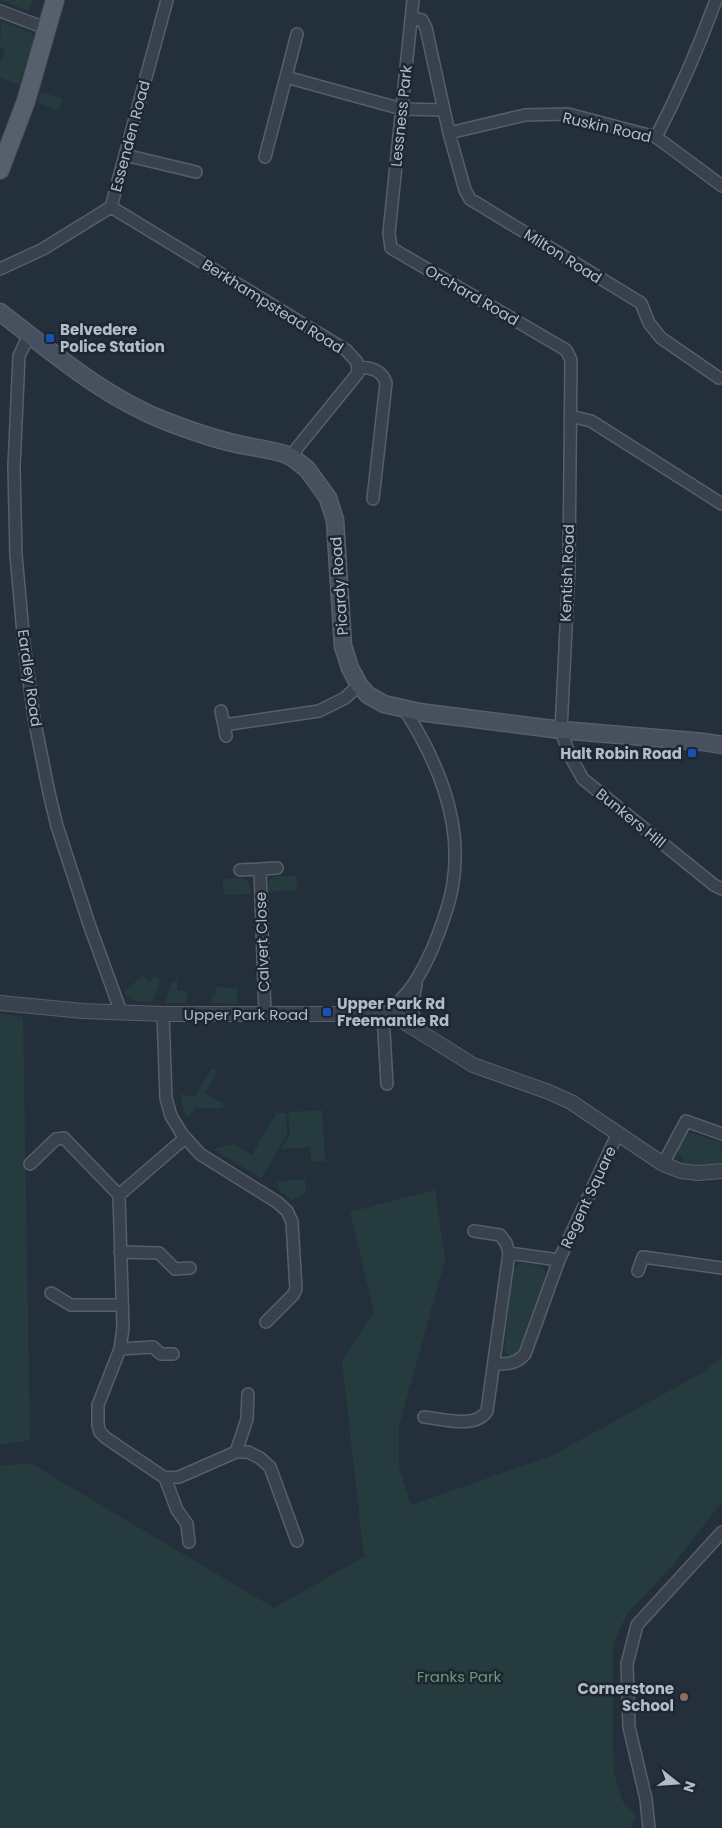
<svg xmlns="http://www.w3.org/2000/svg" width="722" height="1828" viewBox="0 0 722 1828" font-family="Poppins,sans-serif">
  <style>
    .green { fill: #263b3d }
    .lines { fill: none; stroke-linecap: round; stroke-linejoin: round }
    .minor-casing { stroke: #565e6a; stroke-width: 14 }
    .tertiary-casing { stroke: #565e6a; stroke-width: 16 }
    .secondary-casing { stroke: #565e6a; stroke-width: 19 }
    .primary-casing { stroke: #414a55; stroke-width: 20 }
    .minor { stroke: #38414c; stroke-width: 11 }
    .tertiary { stroke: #38414c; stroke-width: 14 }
    .secondary { stroke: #46505f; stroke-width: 16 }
    .primary { stroke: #56606c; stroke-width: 18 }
    .transit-dot { fill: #1a4fb4; stroke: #1d2631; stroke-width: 2 }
    .education-dot { fill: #8d6e63; stroke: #1d2631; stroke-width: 2 }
    .labels { text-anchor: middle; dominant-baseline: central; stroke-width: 5; stroke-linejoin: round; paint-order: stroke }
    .street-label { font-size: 15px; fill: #b4bbc8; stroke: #1d2631 }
    .poi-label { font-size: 15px; font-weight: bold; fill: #b4bbc8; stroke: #1d2631; text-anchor: start }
    .park-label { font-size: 15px; fill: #6c9876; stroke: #1d2631 }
  </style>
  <rect width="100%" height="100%" fill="#242f3c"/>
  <path class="green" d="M1,0H31L33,1L28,11Z
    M1,21L32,33L34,38L19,84L0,78V63L5,50L0,47Z
    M41,92L63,99L59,110L37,103Z
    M275,876H296L297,890L268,892L269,880Z
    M242,878L250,883L251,894L224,895L222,879Z
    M142,976L150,982L155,976L160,980L153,1002C141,1002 131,1003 124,992Z
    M177,980V991H187V1003H165L171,983Z
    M216,987L237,988V1004L212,1003V995L216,992Z
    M0,1013L23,1017L30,1440L0,1445Z
    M212,1068L218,1072L205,1093L225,1105L221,1108H196L187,1118L183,1108L181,1094L195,1097Z
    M322,1110L325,1161L311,1162L310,1147L281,1149L290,1134L288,1112Z
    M276,1113H286L287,1134L261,1178L213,1149L234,1144L252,1155Z
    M690,1133L721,1142L722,1164L701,1165L682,1162L683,1158L678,1155C678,1145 681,1138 690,1133Z
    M305,1180L306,1193L291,1200L278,1189L277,1181Z
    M435,1190L445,1260L399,1426V1467L411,1505L551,1456L702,1373L722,1357V1502L674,1564L627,1614L613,1644V1745L614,1774L623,1802L636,1815L631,1828H0V1465L32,1464L274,1608L364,1557L342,1361L374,1312L350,1212Z
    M523,1263L541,1266L545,1271L546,1276L518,1353L511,1357L504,1351L513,1270L518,1264Z"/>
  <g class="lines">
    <defs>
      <path id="minor" d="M413,0L389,233L391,248L566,350L571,360L569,567L561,730L569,754L583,779L714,885L722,889
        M0,11L48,29
        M411,18L422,20L426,28L449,133L465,190L470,199L641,303L649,323L661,338L719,378
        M286,77L297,34
        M449,133L525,115L568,114L656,137L722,186
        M656,137C680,91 698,49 716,0
        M125,155L196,172
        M265,157L286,77L402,109L444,110
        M111,207L346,350L357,362L358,373L297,448L293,458
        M0,269L43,249L111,207L167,0
        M29,335L19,356L14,467L16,555L24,644L34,718L49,793L57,826L89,924L121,1012
        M359,367C372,368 382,370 386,383L373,499
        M570,416L591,421L722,504
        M221,711L224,725
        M226,736L224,725L319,711L345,698L359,685
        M240,870L260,869
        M416,984C413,1000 411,1014 416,1030
        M163,1014L166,1098L171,1116L182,1134L200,1154L277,1202L287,1211L292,1222L296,1289L293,1295L266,1322
        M265,1015L260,869L277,868
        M387,1084L383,1015C410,995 421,975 434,945C442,925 450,904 453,883C463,820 437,761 405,710
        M185,1138L119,1195L123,1328L120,1349L98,1405V1425L100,1432L106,1438L165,1478L179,1477L236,1452H248L260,1458L270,1467L297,1541
        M30,1164L56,1139L64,1138L119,1195
        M663,1164L686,1121L722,1134
        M474,1231L500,1235L506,1243L509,1253
        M120,1252L159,1253L175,1269L190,1268
        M638,1271L643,1257L722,1268
        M51,1293L71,1305H122
        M120,1349L153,1347L161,1354H173
        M495,1364C508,1364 516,1364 525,1354L559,1260
        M424,1417C443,1419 476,1429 487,1411L509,1253L559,1260L618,1133
        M236,1452L247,1419L248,1394
        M165,1478L177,1510L187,1524L189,1542
        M649,1828L646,1799L629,1727L627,1664L637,1625L722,1532"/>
      <path id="tertiary" d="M0,1003L83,1011L163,1014H367L392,1016L401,1020L473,1065L549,1092L571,1102L663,1164L681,1171L698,1173L722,1171"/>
      <path id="secondary" d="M0,312C53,353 105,398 168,422C189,430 211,438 233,443C250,447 268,449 285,454L293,458L307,469L328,498L335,520L343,646L350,668L359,685L368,695L384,704L419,712L561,730L704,742L722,745"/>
      <path id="primary" d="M0,170L26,101L55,0"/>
    </defs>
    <use href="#minor" class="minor-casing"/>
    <use href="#tertiary" class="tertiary-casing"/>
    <use href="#secondary" class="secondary-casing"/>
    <use href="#primary" class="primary-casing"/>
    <use href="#minor" class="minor"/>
    <use href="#tertiary" class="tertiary"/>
    <use href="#secondary" class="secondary"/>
    <use href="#primary" class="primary"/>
  </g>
  <g class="transit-dot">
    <rect x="45" y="333" width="10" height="10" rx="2.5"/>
    <rect x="687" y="748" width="10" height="10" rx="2.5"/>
    <rect x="322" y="1007" width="10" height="10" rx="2.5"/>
  </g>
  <circle class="education-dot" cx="684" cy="1697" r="5"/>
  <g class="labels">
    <g class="street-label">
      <text transform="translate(401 116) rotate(-84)">Lessness Park</text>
      <text transform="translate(607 127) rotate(13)">Ruskin Road</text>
      <text transform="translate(130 136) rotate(-75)">Essenden Road</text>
      <text transform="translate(563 256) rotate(32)">Milton Road</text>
      <text transform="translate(472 295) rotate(30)">Orchard Road</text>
      <text transform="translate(273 306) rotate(32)">Berkhampstead Road</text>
      <text transform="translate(567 573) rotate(-88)">Kentish Road</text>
      <text transform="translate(339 586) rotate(-94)">Picardy Road</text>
      <text transform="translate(30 678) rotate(82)">Eardley Road</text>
      <text transform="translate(631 818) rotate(39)">Bunkers Hill</text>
      <text transform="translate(262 942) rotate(-92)">Calvert Close</text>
      <text x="246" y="1014">Upper Park Road</text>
      <text transform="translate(588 1197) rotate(-65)">Regent Square</text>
    </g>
    <g class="poi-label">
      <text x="60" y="329">Belvedere<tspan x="60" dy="17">Police Station</tspan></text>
      <text x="682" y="753" text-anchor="end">Halt Robin Road</text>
      <text x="337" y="1003">Upper Park Rd<tspan x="337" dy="17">Freemantle Rd</tspan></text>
      <text x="674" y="1688" text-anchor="end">Cornerstone<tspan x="674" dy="17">School</tspan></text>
    </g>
    <g class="park-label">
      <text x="459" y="1676">Franks Park</text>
    </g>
  </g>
  <g transform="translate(677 1783) rotate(107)" stroke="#1d2631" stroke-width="4" paint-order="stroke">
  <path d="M0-4L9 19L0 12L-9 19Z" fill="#b4bbc8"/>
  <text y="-8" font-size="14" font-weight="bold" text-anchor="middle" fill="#b4bbc8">N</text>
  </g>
</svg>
